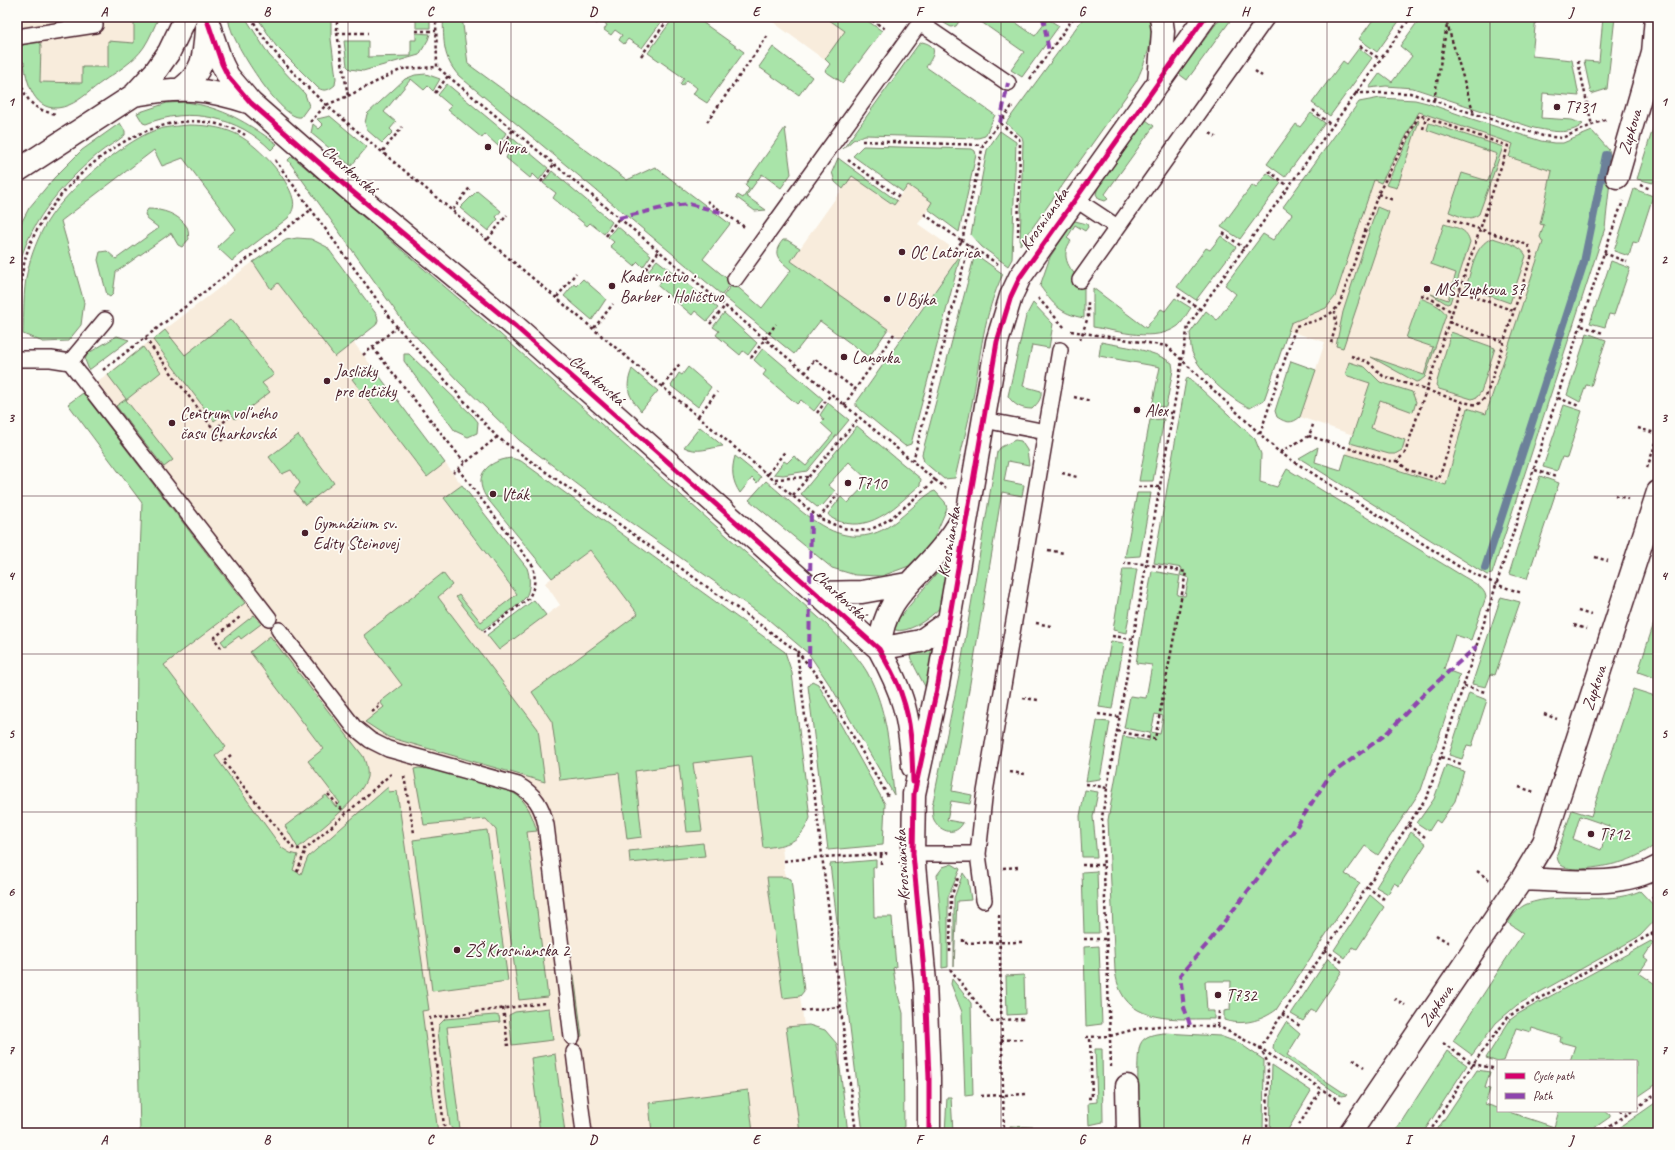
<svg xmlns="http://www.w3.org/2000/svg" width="1675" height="1150" viewBox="0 0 1675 1150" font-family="Caveat,sans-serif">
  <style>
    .built { fill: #f8ecdc }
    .green { fill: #a9e4a9; stroke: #7a826a; fill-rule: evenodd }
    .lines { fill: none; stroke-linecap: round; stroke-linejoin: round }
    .stream { stroke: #6c819a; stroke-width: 8 }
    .service-casing { stroke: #4a1f2b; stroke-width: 18 }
    .minor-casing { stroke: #4a1f2b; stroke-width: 25 }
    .path { stroke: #4a1f2b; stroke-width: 2.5; stroke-dasharray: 3 3; stroke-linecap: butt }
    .service { stroke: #fdfcf7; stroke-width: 15 }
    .minor { stroke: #fdfcf7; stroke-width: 22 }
    .quiet { stroke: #8e44ad; stroke-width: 4; stroke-dasharray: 8 4; stroke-linecap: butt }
    .cycleway-casing { stroke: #fdfcf7; stroke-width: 8 }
    .cycleway { stroke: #d6006c; stroke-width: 5 }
    .grid { fill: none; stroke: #4a1f2b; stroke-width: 1; stroke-opacity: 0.55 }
    .poi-dot { fill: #4a1f2b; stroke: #fdfcf7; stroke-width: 1.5 }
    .labels { text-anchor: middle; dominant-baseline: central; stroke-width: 3.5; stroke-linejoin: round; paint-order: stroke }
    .poi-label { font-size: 17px; fill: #4a1f2b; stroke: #fdfcf7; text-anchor: start }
    .street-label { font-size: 17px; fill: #4a1f2b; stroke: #fdfcf7 }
    .neatline { fill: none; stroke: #4a1f2b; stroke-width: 1.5 }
    .grid-label { font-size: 13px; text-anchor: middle; font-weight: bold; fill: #4a1f2b }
  </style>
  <rect width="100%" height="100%" fill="#fdfcf7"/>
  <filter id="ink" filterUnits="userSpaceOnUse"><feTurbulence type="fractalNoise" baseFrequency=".025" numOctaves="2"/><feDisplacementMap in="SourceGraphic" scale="8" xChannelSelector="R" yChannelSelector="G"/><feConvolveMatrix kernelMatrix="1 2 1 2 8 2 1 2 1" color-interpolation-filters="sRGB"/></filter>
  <g filter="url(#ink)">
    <path class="built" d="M17,17H152V19L134,32V43L108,67L82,68V83L40,82L41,45L30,41L17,49Z
      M766,17H838L855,29L830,64Z
      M1403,99L1424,109L1584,163L1487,521L1341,470L1353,435L1300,417L1325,342L1279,328Z
      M852,175L893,205L908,185L933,203L918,224L961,254L900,338L791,261Z
      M253,262L271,289L278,283L335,357L354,343L371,365L352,379L427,477L445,463L462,485L444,499L517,595L478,625L499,650L560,605L545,583L590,550L638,615L634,618L752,756L763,848L782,846L785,877L767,878L783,998L800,996L804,1025L786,1027L800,1133H753L748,1091L649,1104L652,1133H140L136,969L137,631L142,503L68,404Z"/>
    <path class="green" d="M152,17H159C154,27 150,38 144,47C134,62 116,72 102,82C92,89 81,100 69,105C37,118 27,87 24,62L17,61V49C24,45 36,34 41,45L40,82L82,83V67H108V41L134,43V18L151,19Z
      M228,17H245L269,55L305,94L309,106L301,117C282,121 236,47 231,29C229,25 229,21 228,17Z
      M257,17H331V39L336,78L335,85C329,90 325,92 318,88L276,46Z
      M416,17H430V28H416Z
      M443,17H462L468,64L627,180L655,167L730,224L703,259L731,282L722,295L459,76C442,57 444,41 443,17Z
      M586,17H665L642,48L628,39L624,44L619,40L622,35L615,30L611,35L604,30L607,25L600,20L597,24Z
      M674,17H695L744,52L707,103L693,94L697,88L687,80L682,86L680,84L684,78L648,53Z
      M825,17H862L882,31L843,83L825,71L830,64L825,59L845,31Z
      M943,17H962L956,26L951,27L944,23Z
      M974,17H1008L1035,36L1048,19L1059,26L1022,77L1011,70L1024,52Z
      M1084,17H1151C1155,40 1145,62 1136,82L1020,245L1023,141L1022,137L1006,123Z
      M1221,17H1233L1187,80L1179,74Z
      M1375,17H1402L1377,52L1359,39Z
      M1421,17H1443L1444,21L1446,17H1536L1532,56L1572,60L1579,96L1543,93L1541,118L1572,120L1583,124C1569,136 1550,131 1534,128L1413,88L1386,86L1369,88L1380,73L1392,82L1412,56L1400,46Z
      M1603,17H1615L1607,89L1591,94L1584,61L1599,62Z
      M416,33L430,34L428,40L419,55L363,71L350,69L347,66L344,41H368V57L411,56V40H416Z
      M922,42C941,46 932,58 926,67L995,115L985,136L978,138L865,135L853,140L843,149L918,45Z
      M773,47L812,77L799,95L759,67Z
      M1359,48L1372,58L1330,116L1312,103L1343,61L1347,64Z
      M426,74L440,79L433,91L428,86L424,90L411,79L384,112L396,122L390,129L393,132L382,143L367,130L365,123L367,114L405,79L415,75Z
      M447,84L506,133L498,146L485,134L482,138L448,110L451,106L438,95Z
      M1380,98L1415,100L1427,103L1469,118L1541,141L1554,143H1563L1592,131L1609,150L1612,162L1605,228L1492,574L1487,575L1299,458L1318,447L1315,462L1341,470L1346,454L1446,485L1467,408L1486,414L1543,242L1540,237L1544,225L1540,224L1552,171L1509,157L1513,144L1419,112L1381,183L1374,180L1335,297L1326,308L1291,323L1264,400L1250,408C1231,400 1199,372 1192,352C1190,346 1191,339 1190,333L1206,311L1217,320L1236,294L1225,285L1263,234L1273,240L1292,214L1283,207L1359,102Z
      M186,102C224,108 246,122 277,144L271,150C239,117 189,106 146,124L143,123L137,113L167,103Z
      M1311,113L1325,123L1285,177L1267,164L1296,124L1300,127Z
      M330,116L367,147L351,166L311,133L313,124L319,129L323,125L317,119Z
      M1657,116L1658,170L1653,183L1637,179Z
      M1146,120L1154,126L1105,194L1108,199L1105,201L1099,199L1096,194L1098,187Z
      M1418,120L1419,121L1397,188L1386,185Z
      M120,123L125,131V135C117,142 106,147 98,154C60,186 26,225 17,275V231L29,208L54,178L82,150Z
      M1429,123L1503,147L1479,214C1469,222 1460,216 1449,212L1462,173L1488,181L1497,154L1427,130Z
      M189,125C203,125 221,127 234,133C255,142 288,177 293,199C295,207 292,212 288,218L232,261L218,248L219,245L236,229L183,158L162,166L154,150L61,221L84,302L81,325L68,341L43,342L23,334C24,314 23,292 27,273C31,255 38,237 47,222C66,191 119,145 153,131C164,127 177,126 189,125Z
      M785,128L791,174L781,188L762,174L746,196L766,210L755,211L736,197L738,195L743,198L749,189L745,185Z
      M1000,131L1016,142L1012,259L1008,266L982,247L971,235L987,150Z
      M511,137L548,168L539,180L533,174L530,178L506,158L508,154L503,149Z
      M863,146L972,149L975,151L976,155L959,232L928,209L932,202L908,185L903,192L853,156Z
      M292,156L500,334L827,625C841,640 857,655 867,672C888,710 890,753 894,795L833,690L809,654L769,620L593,496L519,440L459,382L407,327L288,160Z
      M838,158L897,201L894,205L852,176L843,189L835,182L832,172Z
      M552,171L612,222L604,234L590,223L587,226L553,198L556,193L543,183Z
      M1267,173L1281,183L1240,239L1221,227L1252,185L1256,188Z
      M1634,189L1653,196L1638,243L1633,242L1629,256L1614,251Z
      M477,191L501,211L496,217L498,219L488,231L460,208Z
      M1377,207L1389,212L1343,348L1336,346L1343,312Z
      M148,209C162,209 179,214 187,227C189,230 188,236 189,239L182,247L178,245L171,233L116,272L113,294L110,297L107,295L98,260L100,252L107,251L116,259L159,228L147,219L145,214Z
      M1075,221L1087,224L1088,227L1085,231L1075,225L1067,238L1071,241C1059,256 1070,272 1084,282V318C1060,314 1053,304 1040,286L1050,257L1071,225Z
      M1444,224C1456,228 1467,228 1470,242L1450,303L1447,304L1431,294L1448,300L1456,273L1431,264Z
      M617,226L651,255L643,267L638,262L634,266L610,246L614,242L608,237Z
      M1221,236L1236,247L1196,300L1177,287L1206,248L1210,250Z
      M297,238L311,239L327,247L377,315L378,320L376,325L335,357L278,283L271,289L253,262L286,240Z
      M1493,238C1503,242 1522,245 1526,256L1510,303L1466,287C1472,270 1474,244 1493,238Z
      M783,240H787L800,248L791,261L888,329L869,357L820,321L794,354L723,296L733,283L762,308L791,270C780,260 770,255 783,240Z
      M961,254L911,444L905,446L856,406V403Z
      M975,254L1003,274C983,316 981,353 973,398C968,425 961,451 955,478L944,479L924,462L922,454Z
      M657,260L718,308L707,321L695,311L692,315L658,286L661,282L648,271Z
      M1611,261L1630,268L1614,315L1609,314L1605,327L1590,323Z
      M583,279L606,299L592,320L564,296L574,284L576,286Z
      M1093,288L1146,328L1161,309L1165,311L1175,298L1191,308C1187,313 1183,322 1178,326C1155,343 1119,331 1093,327Z
      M1420,298C1428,301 1442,306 1446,315L1425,377L1420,381L1416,382L1371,357L1424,375L1433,347L1406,338Z
      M1033,303L1053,324L1049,348L1032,345L1023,386L1041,391C1042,399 1038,403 1032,409C1021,409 1014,405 1008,396L1026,316Z
      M724,313L757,343L748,355L743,351L740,355L716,335L719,331L713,327Z
      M231,319L274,375L262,383L270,392L235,419L228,410L214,421L153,340L165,330L185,355Z
      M1451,332L1495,348L1481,392L1477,397L1472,399L1439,389L1436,385Z
      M1587,333L1606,340L1591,386L1586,385L1580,402L1567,395Z
      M117,336L129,340L89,370L85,360L87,354Z
      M1101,342C1125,347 1152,349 1172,363L1173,370L1166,407L1152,406L1160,367L1099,356Z
      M143,347L161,372L126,400L173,460L164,467L116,406L126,399L108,375Z
      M763,348L823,399L814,411L801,400L797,404L763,375L766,371L754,360Z
      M404,354H409L474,417L478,422L477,433L468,437L455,431L404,361Z
      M1291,361L1316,370L1300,417C1292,424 1286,423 1277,417L1275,411Z
      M1349,362L1365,367L1380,382L1412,392L1416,402L1413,412L1380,400L1371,428L1405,440L1402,450L1395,454H1389L1350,443L1370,383L1345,375Z
      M371,365L445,463L427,477L352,379Z
      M688,367L711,387L698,407L671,386L679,373L682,375Z
      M632,369L658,391L641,411C629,396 624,389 632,369Z
      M1188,377L1255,439L1261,454L1260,482L1277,487L1287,469L1461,575C1469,580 1485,587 1486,597L1471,640L1455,635L1444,669L1460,675L1421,790L1378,855L1365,846L1345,874L1360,883L1276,1010C1261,1021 1242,1026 1224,1020V1011L1230,1010L1231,981H1205L1207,1011H1214V1019C1184,1018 1137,1025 1121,992C1118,986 1116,978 1115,971L1108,820L1123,736L1149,741L1150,733L1124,728L1130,696L1146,698L1152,665L1136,663L1152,571L1180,576L1177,595L1185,596L1189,578L1180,575L1182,568L1154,563L1186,380ZM1155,714L1163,716L1160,734L1151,732Z
      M83,393L245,603L164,665L226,747L215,756L282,848L290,853L298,855L293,870L301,874L308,857L388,787L389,792L397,791L429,1010L422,1011L438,1133H140L137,1006L136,814L137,631L142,503L68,404Z
      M828,403L849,420L807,471L783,475L774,474L784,461L787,463L794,456L806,466L833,434L821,423L824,420L820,415Z
      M1564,405L1582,411L1567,458L1562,457L1557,471L1543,467Z
      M1164,419L1153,481H1139L1150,420Z
      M857,426L921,479L920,485C898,504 873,532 841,522C836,520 831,519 828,514L841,497L848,503L869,481L849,462L828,485L835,491L823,505L817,507L801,494Z
      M700,427L723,446C709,448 697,454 684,447Z
      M298,435L334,483L305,505L294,491L300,483L291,470L282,474L269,457Z
      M1015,440L1021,441L1027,450L1029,465L1008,461L1004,481L1024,485L1022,496L1002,492L952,791L972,795L970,804L951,801L947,820L963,823C956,836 941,833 934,820C932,817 933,811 932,807L960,670L997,452L1001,447Z
      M735,456L761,477L757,483L752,478L740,493C732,481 731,470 735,456Z
      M511,458L521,461L785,652L792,673L810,818C800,843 788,845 763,848L752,756L693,763L702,831L687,832L679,765L635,771L642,837L627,839L619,773L560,780L552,722L532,692L638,614L590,550L552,578L486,497C472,474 489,461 511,458Z
      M1540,476L1559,483L1527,579L1509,574Z
      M766,481C800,509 839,555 886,528C903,518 916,502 932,492L935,491L945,502L947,508L932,543L909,566L882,576L855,575L832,568L749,500Z
      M462,485L527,568C530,576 531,590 525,598C515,609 495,621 482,630L456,597L459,595L481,622L517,594L444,498Z
      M1137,493H1151L1140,556L1125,557Z
      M946,568L950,573C949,580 950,592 947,598C941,611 908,637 893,629L895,623L940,569Z
      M1123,569H1137L1126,633L1113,630Z
      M443,573L452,585L438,597L538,729L545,782L388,737L365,722L384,707L380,702L402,685L364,635Z
      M1501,597L1520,602L1495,675L1491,674L1486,687L1472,684Z
      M534,600L546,615L499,650L487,635Z
      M1658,611V679L1638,672Z
      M254,615L261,624L241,639L239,636L225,646L221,641Z
      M270,636L363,756C366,763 368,770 367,777C362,799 315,833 298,848L285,826L326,795L336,807L340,803L308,761L323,749L250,652Z
      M1111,641L1124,643L1112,709L1099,707Z
      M937,646L929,694C926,688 910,659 910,656Z
      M812,681L818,684L885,804L883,845L828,850L808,686Z
      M1658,686V843C1648,850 1637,857 1625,861C1613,865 1571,874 1561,865C1558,863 1557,858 1557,854L1572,810L1591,816L1633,689L1655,696ZM1580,816L1609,826L1601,850L1573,839Z
      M1469,693L1487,700L1472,746L1467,745L1462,759L1449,755Z
      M1097,721L1110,722L1100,779L1086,781Z
      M1446,765L1464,771L1455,801L1440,823L1436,820L1429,831L1417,823L1434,799Z
      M419,768C441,770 501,783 518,796C529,805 533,819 537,831L527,832L548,997L519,1000L496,830L486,819L424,825L414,769Z
      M1085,790L1098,792L1093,817L1097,857H1082L1080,816Z
      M487,830L508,981L432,991L413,840Z
      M1411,832L1426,844L1399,886L1394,883L1388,894L1376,887Z
      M703,843L705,856L630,863L629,851Z
      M876,860V867H873L874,917H892L896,967L893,968L897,992L903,1013L904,1133H863L830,864Z
      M952,864L960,869L948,897V967L942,968V935L937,875L943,867Z
      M1097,871L1099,933H1084L1082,872Z
      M963,873L968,880L971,900L957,901L954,966V898Z
      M767,877H785L791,879L804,991L800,996L783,998Z
      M1640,891L1658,910V917L1640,936L1517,1005L1496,1023L1472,1055L1453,1041L1523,933L1508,923C1513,915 1519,907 1527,904C1561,891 1606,906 1640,891Z
      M1370,895L1384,907L1357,949L1353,947L1345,958L1334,950Z
      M1651,941L1653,943L1644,957L1648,960L1639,973L1658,986V1083L1636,1098V1061H1570L1575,1046L1560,1042L1561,1037L1532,1028L1531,1032L1516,1028L1504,1061L1498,1062L1486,1058L1510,1020L1518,1014Z
      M1099,946L1102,1024L1086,1026L1084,947Z
      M1328,958L1342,971L1315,1012L1311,1010L1303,1021L1291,1014Z
      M572,975H574L582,1036L579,1037Z
      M1024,975L1025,1014L1007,1015L1006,976Z
      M952,979L971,1003L973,1095L965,1096L962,1012L951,984Z
      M549,1008L553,1040L512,1045L509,1015L515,1012Z
      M495,1015L499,1016L500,1022L447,1027L460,1129H470V1133C461,1133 455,1134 450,1126L438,1032L439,1025L445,1019Z
      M1286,1022L1300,1034L1287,1055L1347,1095L1341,1096L1276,1052L1273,1048L1274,1042Z
      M809,1025L825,1030L837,1044L848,1133H800L786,1027Z
      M1164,1033L1220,1036L1239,1043L1264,1060L1263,1133H1140C1140,1113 1135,1061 1140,1045C1144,1035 1155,1034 1164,1033Z
      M1095,1049H1102L1103,1122L1089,1125L1088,1103L1097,1102Z
      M1447,1051L1467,1065L1423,1133H1394Z
      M555,1054L565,1133H540L531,1058Z
      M1272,1065L1311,1091L1286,1133H1270Z
      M1477,1070L1490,1072L1485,1088L1490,1089L1485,1104L1498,1108V1111H1506L1554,1127L1559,1111H1605L1610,1115V1117L1587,1133H1435Z
      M748,1090L753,1133H652L649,1103Z
      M947,1097H951L953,1133H945Z
      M1658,1101V1133H1612Z
      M1010,1126L1033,1127V1133H1010Z"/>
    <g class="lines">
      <path class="stream" d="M1485,568L1584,262L1606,155"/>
      <defs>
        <path id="service" d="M920,23L1008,83
          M17,37L95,25
          M1075,199L1117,227
          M735,279L924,17
          M1080,280L1267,17
          M17,359H51L70,362L269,618
          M70,362L105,320
          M1046,432L1060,350
          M279,630L354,727L370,740L388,749L518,785C535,795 542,806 546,825L572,1037
          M913,854H978L984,900
          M978,854L984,798L1046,432L984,420
          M574,1052L584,1133"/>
        <path id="minor" d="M206,17L222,64L228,76L251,103L348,188L516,327L879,649C904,694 909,716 913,767
          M1159,82L1163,31L1161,17
          M181,89C204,71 204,57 206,29
          M134,95C181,86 206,88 251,103
          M17,171L134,95L155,72L169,52L186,17
          M1617,177L1653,53L1656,17
          M817,593L862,592L907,584
          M949,621L921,641L879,649C884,598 911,585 940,550C950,539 958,527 965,514
          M1522,879C1565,880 1620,889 1658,867
          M1127,1086L1128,1133
          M929,1133V1078L925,982L913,854L914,794L938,684L997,342L1011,296L1020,277L1205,17
          M1350,1133L1522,879L1544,842L1658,492"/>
      </defs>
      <use href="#service" class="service-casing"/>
      <use href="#minor" class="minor-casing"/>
      <path class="path" d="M251,17C270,52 298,78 326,105L819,518C834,525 849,532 866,530C885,528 919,494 935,480L437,67L436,17
        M867,17L887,30
        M1445,17L1474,114
        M416,31H436
        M337,33H368
        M1360,46L1380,59
        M641,56L670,17
        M1578,61L1592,126
        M17,65H19C21,92 27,110 57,114
        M1255,71L1262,76
        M1030,79L1074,17
        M435,93L448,76
        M1355,93H1410L1543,136L1562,138L1606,119
        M348,96L402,69L437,67
        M1434,100L1447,25
        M1313,110L1331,125
        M310,122L326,105L348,96L337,33V17
        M707,122L769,34
        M1000,123L1019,139L1020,144L1018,236
        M1423,129L1426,118
        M1210,133L1216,137
        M862,141L983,145
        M501,148L513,130
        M383,151L402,127
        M275,160L397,327L497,437L797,651L856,1133
        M848,160L899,197
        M1269,171L1288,186
        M541,182L554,164
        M1640,185L1651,189
        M1378,194L1393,200
        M707,201L746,228
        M453,210L471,186
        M924,214L962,241L955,250
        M1223,233L1244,248
        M606,236L619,218
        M488,239L507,215
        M1604,253L1627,262
        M998,264L962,241L983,145L1013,105
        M646,269L659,251
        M1459,291L1514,311
        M1178,294L1200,309
        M1421,295L1430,298L1452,312
        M557,297L576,273
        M1038,298L1065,328
        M1449,322L1504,342
        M710,324L725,306
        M1582,326L1603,333
        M594,328L613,304
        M1071,331L1167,346L1279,452L1458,566L1498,585L1522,593
        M18,337C20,306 18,274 30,244C58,180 143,106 217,124C227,127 236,128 245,135
        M145,338L224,443
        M1080,340L1088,317V300
        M1331,343L1336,325L1335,312
        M373,348L465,463
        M363,355L397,327
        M1351,356L1368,362L1383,376L1463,402L1477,405L1486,397L1532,255L1528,245L1446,218
        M751,358L776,324
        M103,370L312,209
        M805,373L815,359L855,389
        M663,386L681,362
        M1074,397L1091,401
        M1558,398L1579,406
        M844,405L894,334
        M817,413L831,394
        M1151,413H1172
        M698,416L717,392
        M1638,428L1658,434
        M214,430L232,415
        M1260,434L1296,326C1314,321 1330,319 1340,303L1378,194L1419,115L1508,146L1405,453L1397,461H1390L1309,436
        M1280,452L1309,436L1314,422
        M913,461L969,245
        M1397,461L1408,470L1439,479L1463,402
        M1647,468L1658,437
        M458,469L533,566C536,578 535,588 528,599L484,632
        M1535,470L1556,477
        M453,473L497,437
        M1062,473L1077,477
        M768,474L786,450
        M775,479L808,477
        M935,480L946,488
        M1138,487H1159
        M793,495L859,418
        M1615,495L1628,499
        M819,518L838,494
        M1048,550L1064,553
        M1595,557L1608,561
        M1578,611L1591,615
        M1036,623L1051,626
        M1574,625L1586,629
        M1112,636L1133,639
        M221,648L214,638L240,617
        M797,651L819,678L888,796
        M1464,686L1485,692
        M1023,698L1038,700
        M372,712L380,706L378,704
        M1098,714L1119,717
        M1544,714L1557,719
        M1117,731L1155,739L1186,572L1146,564L1124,563
        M231,755L223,761L294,849H306L391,774
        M1441,757L1461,764
        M1010,772L1025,774
        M404,776L414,833
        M1086,784L1107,788
        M1519,787L1534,792
        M328,794L346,814
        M1408,825L1425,837
        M881,855V867
        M784,861L821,857L886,854V852
        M1082,865H1104
        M1003,868L1020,867
        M1477,871L1491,881
        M297,872L306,849
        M1367,887L1384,899
        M1652,897L1658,904
        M999,915L1004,1133
        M1651,934L1658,939
        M1436,935L1449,943
        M963,939V943L1023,942
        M1084,939H1106
        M1325,950L1342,962
        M950,952L951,897L958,878
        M950,969L992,1022L1001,1020L1025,1019
        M1394,998L1405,1005
        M503,1008L508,1046
        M802,1011L840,1007
        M1282,1014L1300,1026
        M1218,1026L1219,1011
        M1086,1037L1110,1036L1136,1029L1158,1026H1218L1260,1048L1268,1063L1267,1133
        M1001,1040L1025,1039
        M1443,1043L1473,1064L1497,1069
        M1353,1059L1364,1067
        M1111,1067L1102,817L1188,326L1411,17
        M981,1096L1027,1094
        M1088,1098H1092L1090,1037
        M1341,1102L1260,1048L1428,795L1604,253L1623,201
        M1636,1108L1658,1093
        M1620,1111L1627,1114
        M1299,1125L1321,1089
        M445,1133L430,1018L545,1003
        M1429,1133L1473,1064L1509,1016L1651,934L1658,926
        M1600,1133L1632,1111"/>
      <use href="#service" class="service"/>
      <use href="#minor" class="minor"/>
      <path class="quiet" d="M1043,17L1049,52
        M1000,123L1008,83
        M619,218L671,206L689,204L724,213
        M809,666L811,510
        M1190,1025L1184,1007L1180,975L1208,943L1293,832L1330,775L1385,735L1426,692L1477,646"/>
      <defs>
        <path id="cycleway" d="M206,17L222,64L228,76L251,103L348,188L516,327L879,649C887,664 897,679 902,696C912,724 912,753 913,782
          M929,1133V1078L925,982L913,854L914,794L938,684L997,342L1011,296L1020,277L1205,17"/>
      </defs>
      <use href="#cycleway" class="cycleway-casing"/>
      <use href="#cycleway" class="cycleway"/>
    </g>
  </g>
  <path class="grid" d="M185,17V1133M348,17V1133M511,17V1133M674,17V1133M838,17V1133M1001,17V1133M1164,17V1133M1327,17V1133M1490,17V1133M17,180H1658M17,338H1658M17,496H1658M17,654H1658M17,812H1658M17,970H1658"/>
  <g class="poi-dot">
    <circle cx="1557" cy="107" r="4"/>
    <circle cx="488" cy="147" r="4"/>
    <circle cx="902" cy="252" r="4"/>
    <circle cx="612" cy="286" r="4"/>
    <circle cx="1427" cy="289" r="4"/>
    <circle cx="887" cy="299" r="4"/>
    <circle cx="844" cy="357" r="4"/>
    <circle cx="327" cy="381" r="4"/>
    <circle cx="1137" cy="410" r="4"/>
    <circle cx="172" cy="423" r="4"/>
    <circle cx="848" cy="483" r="4"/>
    <circle cx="493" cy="494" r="4"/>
    <circle cx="305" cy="533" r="4"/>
    <circle cx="1591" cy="834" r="4"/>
    <circle cx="457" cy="950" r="4"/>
    <circle cx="1218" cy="995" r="4"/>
  </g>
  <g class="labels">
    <g class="poi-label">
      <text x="1565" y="107">T731</text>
      <text x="496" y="147">Viera</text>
      <text x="910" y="252">OC Latorica</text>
      <text x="620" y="276">Kaderníctvo •<tspan x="620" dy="20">Barber • Holičstvo</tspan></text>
      <text x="1435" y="289">MŠ Zupkova 37</text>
      <text x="895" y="299">U Býka</text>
      <text x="852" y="357">Lanovka</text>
      <text x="335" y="371">Jasličky<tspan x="335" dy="20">pre detičky</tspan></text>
      <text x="1145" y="410">Alex</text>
      <text x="180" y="413">Centrum voľného<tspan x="180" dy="20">času Charkovská</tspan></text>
      <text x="856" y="483">T710</text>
      <text x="501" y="494">Vták</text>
      <text x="313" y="523">Gymnázium sv.<tspan x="313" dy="20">Edity Steinovej</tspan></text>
      <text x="1599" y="834">T712</text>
      <text x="465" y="950">ZŠ Krosnianska 2</text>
      <text x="1226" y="995">T732</text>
    </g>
    <g class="street-label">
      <text transform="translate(1630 132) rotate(-74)">Zupkova</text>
      <text transform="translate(350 170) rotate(40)">Charkovská</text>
      <text transform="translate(1044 219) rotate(-55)">Krosnianska</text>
      <text transform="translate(597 380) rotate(41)">Charkovská</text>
      <text transform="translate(949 542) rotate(-80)">Krosnianska</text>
      <text transform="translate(840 595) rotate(42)">Charkovská</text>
      <text transform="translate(1594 688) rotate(-72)">Zupkova</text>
      <text transform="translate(902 865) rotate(-93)">Krosnianska</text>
      <text transform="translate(1436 1006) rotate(-56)">Zupkova</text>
    </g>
  </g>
  <rect width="1675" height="1150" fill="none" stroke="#fdfcf7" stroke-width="44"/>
  <rect x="1497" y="1060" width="140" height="52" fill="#fdfcf7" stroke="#b5a4a5"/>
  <rect x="1505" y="1073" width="20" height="6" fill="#d6006c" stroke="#b5a4a5"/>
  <text x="1533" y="1080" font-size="12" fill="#4a1f2b">Cycle path</text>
  <rect x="1505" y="1093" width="20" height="6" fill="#8e44ad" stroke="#b5a4a5"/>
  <text x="1533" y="1100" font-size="12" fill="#4a1f2b">Path</text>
  <rect x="22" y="22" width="1631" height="1106" class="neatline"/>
  <g class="grid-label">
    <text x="104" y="16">A</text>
    <text x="267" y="16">B</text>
    <text x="430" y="16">C</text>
    <text x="593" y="16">D</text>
    <text x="756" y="16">E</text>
    <text x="919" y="16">F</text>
    <text x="1082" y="16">G</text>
    <text x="1245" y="16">H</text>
    <text x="1408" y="16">I</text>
    <text x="1571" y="16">J</text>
    <text x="11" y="106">1</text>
    <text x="1664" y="106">1</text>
    <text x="11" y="264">2</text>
    <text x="1664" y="264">2</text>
    <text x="11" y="422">3</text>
    <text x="1664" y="422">3</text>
    <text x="11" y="580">4</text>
    <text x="1664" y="580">4</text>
    <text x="11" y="738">5</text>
    <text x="1664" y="738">5</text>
    <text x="11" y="896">6</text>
    <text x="1664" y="896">6</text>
    <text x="11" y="1054">7</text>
    <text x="1664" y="1054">7</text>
    <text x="104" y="1144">A</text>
    <text x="267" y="1144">B</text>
    <text x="430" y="1144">C</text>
    <text x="593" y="1144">D</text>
    <text x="756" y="1144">E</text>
    <text x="919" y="1144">F</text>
    <text x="1082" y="1144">G</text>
    <text x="1245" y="1144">H</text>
    <text x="1408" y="1144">I</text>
    <text x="1571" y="1144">J</text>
  </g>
</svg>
